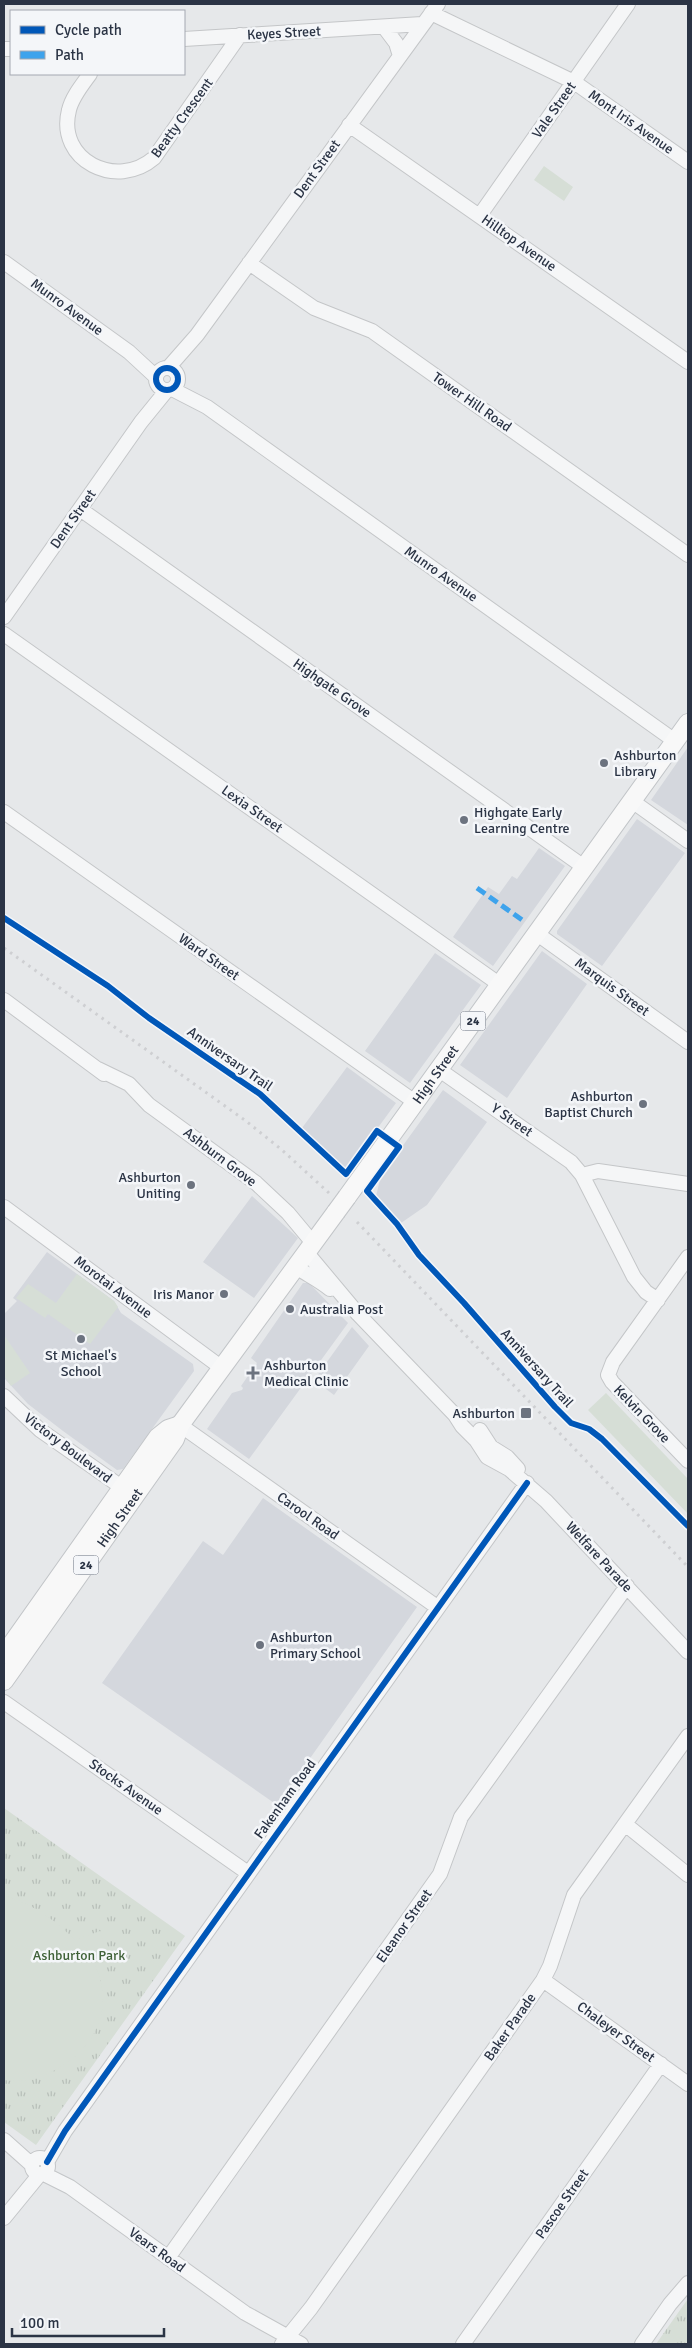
<svg xmlns="http://www.w3.org/2000/svg" width="692" height="2348" viewBox="0 0 692 2348" font-family="Signika,sans-serif">
  <style>
    .built { fill: #d4d7dd }
    .park { fill: url(#park-tufts) }
    .garden { fill: #d6ded6 }
    .lines { fill: none; stroke-linecap: round; stroke-linejoin: round }
    .minor-casing { stroke: #c4c6c8; stroke-width: 16 }
    .major-casing { stroke: #c2c5c8; stroke-width: 20 }
    .minor { stroke: #f5f6f7; stroke-width: 14 }
    .major { stroke: #f8f8f8; stroke-width: 18 }
    .rail { stroke: #cecfd2; stroke-width: 3; stroke-dasharray: 2.5 5; stroke-linecap: butt }
    .major-bridge-casing { stroke: #c2c5c8; stroke-width: 20; stroke-linecap: butt }
    .major-bridge { stroke: #f8f8f8; stroke-width: 18 }
    .quiet { stroke: #3ea3ec; stroke-width: 5; stroke-dasharray: 10 5; stroke-linecap: butt }
    .cycleway-casing { stroke: #f4f6f9; stroke-width: 9 }
    .cycleway { stroke: #0057b8; stroke-width: 6 }
    .poi-dot { fill: #6c737f; stroke: #f4f6f9; stroke-width: 2 }
    .labels { text-anchor: middle; dominant-baseline: central; stroke-width: 5; stroke-linejoin: round; paint-order: stroke }
    .shield { fill: #f4f6f9; stroke: #676e7b; stroke-width: 1 }
    .shield-label { font-size: 12px; font-weight: bold; fill: #2b3445 }
    .street-label { font-size: 14px; fill: #2b3445; stroke: #f4f6f9 }
    .poi-label { font-size: 14px; fill: #2b3445; stroke: #f4f6f9; text-anchor: start }
    .park-label { font-size: 14px; fill: #3f6138; stroke: #f4f6f9 }
  </style>
  <defs>
    <pattern id="park-tufts" width="24" height="20" patternUnits="userSpaceOnUse" patternTransform="scale(1.25)"><rect width="24" height="20" fill="#d6ded6"/><path d="M3 7l-1-3M5 7V3M7 7l1-3M15 17l-1-3M17 17v-4M19 17l1-3" fill="none" stroke="#b8bfb9"/></pattern>
  </defs>
  <rect width="100%" height="100%" fill="#e6e8ea"/>
  <path class="built" d="M688,747V825L651,800Z
    M637,819L685,853L602,966L557,934V931Z
    M539,848L565,866L493,966L453,937L488,887L499,894L512,876L517,879Z
    M542,951L587,984L507,1098L460,1065Z
    M435,953L481,985L410,1083L365,1051Z
    M347,1067L396,1103L347,1170L302,1128Z
    M443,1090L487,1122L427,1205L401,1223L376,1196L381,1176Z
    M252,1196L298,1238L254,1298L203,1262Z
    M47,1252L114,1301L121,1313L193,1364L194,1371L123,1469L117,1470L63,1431L28,1404L4,1378V1314L17,1301L13,1298Z
    M303,1283H309L348,1323L249,1459L207,1429L232,1393L242,1390L243,1388L241,1386L257,1363L251,1358Z
    M352,1327L369,1346L334,1395L314,1380Z
    M263,1498L417,1607L277,1805L102,1683L203,1541L223,1555Z"/>
  <path class="park" d="M4,1808L185,1936L36,2145L4,2122Z
    M688,2299V2344H656L685,2303Z"/>
  <path class="garden" d="M544,166L573,187L564,201L534,180Z
    M77,1274L114,1301L118,1307L90,1344L48,1314L45,1318L16,1298L28,1284L56,1303Z
    M4,1335L30,1373L11,1386L4,1376Z
    M606,1393L688,1479V1514L588,1410Z
    M4,1895C33,1905 53,1918 75,1940L100,1931L105,1949L89,1954C117,1999 101,2046 55,2070C39,2079 22,2083 4,2080Z"/>
  <g class="lines">
    <defs>
      <path id="minor" d="M431,13L574,82L688,162
        M384,27L396,43L400,56
        M184,39L422,24
        M4,49H11
        M90,74C82,85 72,97 69,110C56,161 117,190 154,158L240,35
        M349,125L688,362
        M480,215L628,4
        M4,262L129,352L156,377
        M249,263L314,308L372,331L688,555
        M168,368L197,335L438,4
        M156 379a11 11 0 1 1 22 0a11 11 0 1 1-22 0Z
        M172,389L207,407L675,741
        M80,509L584,867
        M4,617L141,422L167,390
        M4,634L499,984
        M632,801L688,841
        M4,812L415,1102
        M536,933L688,1042
        M4,1000L104,1074
        M98,1069L129,1084L149,1105L256,1183L288,1213L313,1243
        M438,1069L571,1162L582,1175L598,1171L688,1184
        M582,1175L634,1277L646,1292L658,1300
        M4,1207L222,1368
        M307,1253L358,1314L455,1415L462,1426L476,1440L487,1457L509,1469L546,1501L688,1652
        M688,1257L613,1362L608,1375L612,1382L688,1461
        M296,1267C308,1275 319,1280 330,1289
        M4,1396L40,1430L130,1493
        M180,1425L437,1607
        M480,1430L491,1447L507,1457L518,1469
        M4,1702L248,1873
        M625,1824L688,1875
        M543,1980L688,2084
        M4,2140L32,2165
        M32 2166a8 8 0 1 1 16 0a8 8 0 1 1-16 0Z
        M47,2162L65,2131L527,1483
        M44,2174L70,2187L245,2313L301,2344
        M4,2218L40,2174
        M168,2258L440,1874L461,1817L627,1586
        M282,2344L311,2308L543,1980L550,1966L574,1895L688,1736
        M463,2344L661,2064
        M642,2344L670,2304L688,2283"/>
      <g id="major">
        <path id="s1" d="M347,1197L688,723"/>
        <path d="M4,1655L158,1437L168,1429L180,1425"/>
        <path id="s2" d="M4,1681L175,1439L180,1425L336,1212"/>
      </g>
    </defs>
    <use href="#minor" class="minor-casing"/>
    <use href="#major" class="major-casing"/>
    <use href="#minor" class="minor"/>
    <use href="#major" class="major"/>
    <path class="rail" d="M4,948L246,1121L282,1150L329,1193
      M357,1222L688,1567"/>
    <defs>
      <path id="major-bridge" d="M336,1212L347,1197"/>
    </defs>
    <use href="#major-bridge" class="major-bridge-casing"/>
    <use href="#major-bridge" class="major-bridge"/>
    <path class="quiet" d="M477,888L525,922"/>
    <defs>
      <path id="cycleway" d="M156 379a11 11 0 1 1 22 0a11 11 0 1 1-22 0Z
        M4,918L108,986L149,1018L260,1094L346,1174L377,1131L399,1147L367,1191L397,1224L419,1255L464,1303L555,1407L571,1423L589,1429L602,1439L688,1526
        M47,2162L65,2131L527,1483"/>
    </defs>
    <use href="#cycleway" class="cycleway-casing"/>
    <use href="#cycleway" class="cycleway"/>
  </g>
  <g class="poi-dot">
    <circle cx="604" cy="763" r="5"/>
    <circle cx="464" cy="820" r="5"/>
    <circle cx="643" cy="1104" r="5"/>
    <circle cx="191" cy="1185" r="5"/>
    <circle cx="224" cy="1294" r="5"/>
    <circle cx="290" cy="1309" r="5"/>
    <circle cx="81" cy="1339" r="5"/>
    <path d="M250.5 1365.5h5v5h5v5h-5v5h-5v-5h-5v-5h5z"/>
    <rect x="520" y="1407" width="12" height="12" rx="2.5"/>
    <circle cx="260" cy="1645" r="5"/>
  </g>
  <g class="labels">
    <g class="shield">
      <rect x="460.5" y="1011.5" width="25" height="19" rx="4"/>
      <rect x="73.5" y="1555.5" width="25" height="19" rx="4"/>
    </g>
    <g class="shield-label">
      <text x="473" y="1021">24</text>
      <text x="86" y="1565">24</text>
    </g>
    <g class="street-label">
      <text transform="translate(284 33) rotate(-3)">Keyes Street</text>
      <text transform="translate(554 110) rotate(-55)">Vale Street</text>
      <text transform="translate(182 118) rotate(-54)">Beatty Crescent</text>
      <text transform="translate(631 122) rotate(35)">Mont Iris Avenue</text>
      <text transform="translate(317 169) rotate(-54)">Dent Street</text>
      <text transform="translate(519 243) rotate(35)">Hilltop Avenue</text>
      <text transform="translate(67 307) rotate(36)">Munro Avenue</text>
      <text transform="translate(472 402) rotate(35)">Tower Hill Road</text>
      <text transform="translate(73 519) rotate(-55)">Dent Street</text>
      <text transform="translate(441 574) rotate(35)">Munro Avenue</text>
      <text transform="translate(332 688) rotate(35)">Highgate Grove</text>
      <text transform="translate(252 809) rotate(35)">Lexia Street</text>
      <text transform="translate(209 957) rotate(35)">Ward Street</text>
      <text transform="translate(612 987) rotate(36)">Marquis Street</text>
      <text transform="translate(230 1059) rotate(35)">Anniversary Trail</text>
      <text stroke="none"><textPath href="#s1" startOffset="151">High Street</textPath></text>
      <text transform="translate(512 1120) rotate(35)">Y Street</text>
      <text transform="translate(220 1157) rotate(37)">Ashburn Grove</text>
      <text transform="translate(113 1287) rotate(37)">Morotai Avenue</text>
      <text transform="translate(537 1368) rotate(48)">Anniversary Trail</text>
      <text transform="translate(642 1414) rotate(46)">Kelvin Grove</text>
      <text transform="translate(68 1448) rotate(37)">Victory Boulevard</text>
      <text transform="translate(308 1516) rotate(35)">Carool Road</text>
      <text stroke="none"><textPath href="#s2" startOffset="200">High Street</textPath></text>
      <text transform="translate(599 1557) rotate(47)">Welfare Parade</text>
      <text transform="translate(126 1787) rotate(35)">Stocks Avenue</text>
      <text transform="translate(285 1799) rotate(-54)">Fakenham Road</text>
      <text transform="translate(404 1926) rotate(-55)">Eleanor Street</text>
      <text transform="translate(510 2027) rotate(-55)">Baker Parade</text>
      <text transform="translate(616 2032) rotate(36)">Chaleyer Street</text>
      <text transform="translate(562 2204) rotate(-55)">Pascoe Street</text>
      <text transform="translate(157 2250) rotate(36)">Vears Road</text>
    </g>
    <g class="poi-label">
      <text x="614" y="755">Ashburton<tspan x="614" dy="16">Library</tspan></text>
      <text x="474" y="812">Highgate Early<tspan x="474" dy="16">Learning Centre</tspan></text>
      <text x="633" y="1096" text-anchor="end">Ashburton<tspan x="633" dy="16">Baptist Church</tspan></text>
      <text x="181" y="1177" text-anchor="end">Ashburton<tspan x="181" dy="16">Uniting</tspan></text>
      <text x="214" y="1294" text-anchor="end">Iris Manor</text>
      <text x="300" y="1309">Australia Post</text>
      <text x="81" y="1355" text-anchor="middle">St Michael's<tspan x="81" dy="16">School</tspan></text>
      <text x="264" y="1365">Ashburton<tspan x="264" dy="16">Medical Clinic</tspan></text>
      <text x="515" y="1413" text-anchor="end">Ashburton</text>
      <text x="270" y="1637">Ashburton<tspan x="270" dy="16">Primary School</tspan></text>
    </g>
    <g class="park-label">
      <text x="79" y="1955">Ashburton Park</text>
    </g>
  </g>
  <rect width="692" height="2348" fill="none" stroke="#2b3445" stroke-width="10"/>
  <rect x="10" y="10" width="175" height="65" fill="#f4f6f9" stroke="#a4a8b1"/>
  <rect x="20" y="26" width="25" height="8" fill="#0057b8" stroke="#a4a8b1"/>
  <text x="55" y="35" font-size="15" fill="#2b3445">Cycle path</text>
  <rect x="20" y="51" width="25" height="8" fill="#3ea3ec" stroke="#a4a8b1"/>
  <text x="55" y="60" font-size="15" fill="#2b3445">Path</text>
  <path d="M12 2328v8h152v-8" fill="none" stroke="#2b3445" stroke-width="2.5"/>
  <text x="20" y="2328" font-size="15" fill="#2b3445" stroke="#f4f6f9" stroke-width="4" paint-order="stroke">100 m</text>
</svg>
